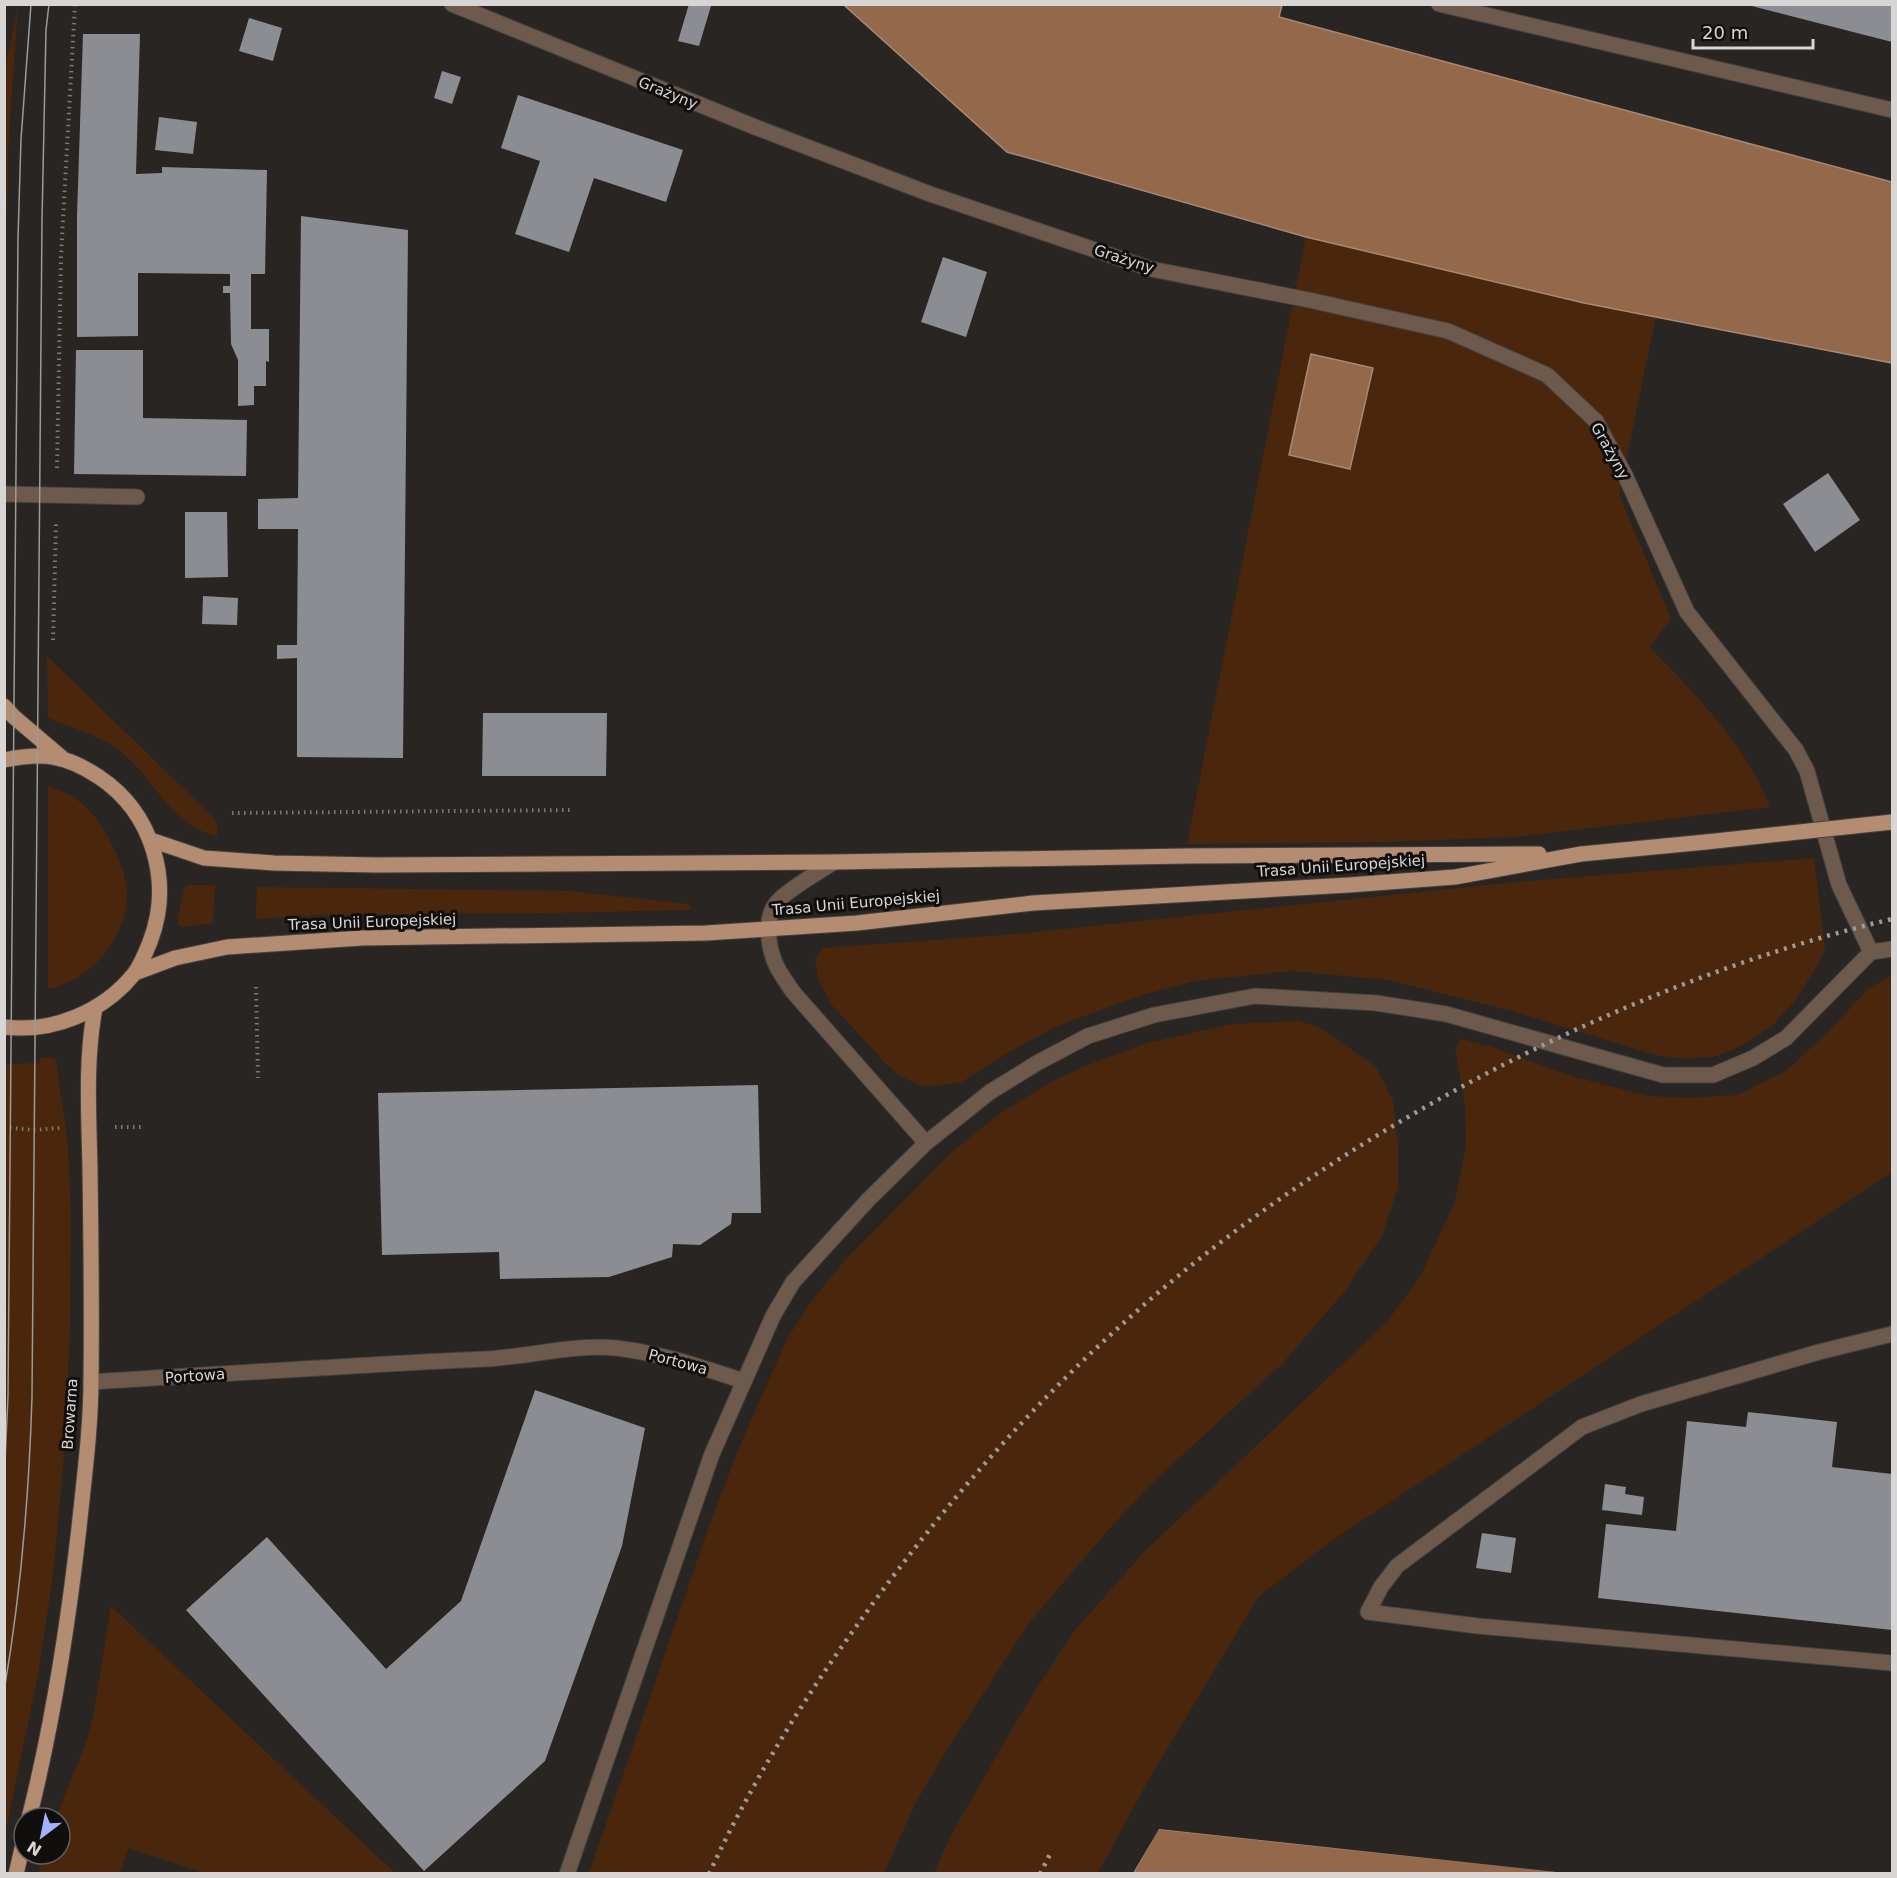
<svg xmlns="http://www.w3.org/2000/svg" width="1897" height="1878" viewBox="0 0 1897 1878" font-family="'DejaVu Sans',sans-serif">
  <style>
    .green { fill: #4a270c }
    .water { fill: #94684a; stroke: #a88973; stroke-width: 1.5 }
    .pier { fill: #292523 }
    .building { fill: #8c8d92 }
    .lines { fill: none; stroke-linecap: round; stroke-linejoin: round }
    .minor-casing { stroke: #45413f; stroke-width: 17 }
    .major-casing { stroke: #45413f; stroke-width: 17 }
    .path { stroke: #7d7a78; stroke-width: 4; stroke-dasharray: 1.5 4.5; stroke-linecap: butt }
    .minor { stroke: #6d5a4d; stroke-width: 15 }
    .major { stroke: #b38c72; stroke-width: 15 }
    .tram { stroke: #9d9a98; stroke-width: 1.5 }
    .rail { stroke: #9d9a98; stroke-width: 4.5; stroke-dasharray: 3 6; stroke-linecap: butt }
    .major-bridge-casing { stroke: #45413f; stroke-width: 17; stroke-linecap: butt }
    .major-bridge { stroke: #b38c72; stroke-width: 15 }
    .labels { text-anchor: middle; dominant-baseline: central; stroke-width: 6; stroke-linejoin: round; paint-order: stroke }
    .street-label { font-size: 15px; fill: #d8d6d4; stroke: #110f0e }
  </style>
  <rect width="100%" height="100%" fill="#292523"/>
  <path class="green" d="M18,5L8,149L5,302V71Z
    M1306,237L1584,303L1656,317L1619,494L1671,619L1650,647C1697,697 1744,742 1770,807L1515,837L1384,842L1187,844Z
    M47,656L214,818L217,824V836C169,826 153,774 116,748C95,734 71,727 48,718Z
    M48,786C61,790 75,797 85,806C105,825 128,869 127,897C124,941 91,980 48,989Z
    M1814,858L1825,949L1817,966L1797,998L1772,1026L1739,1047L1717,1056L1684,1059L1655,1055L1509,1010L1389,980L1290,971L1194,981L1142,995L1060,1025L1012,1050L960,1083L933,1086L919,1085L900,1076L888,1066L831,1004L818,979L815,959L824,948L1006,935L1516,882Z
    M188,885H215L213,923L182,927L177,924L184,889Z
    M257,887L569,891L688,904L692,907L688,910L548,913L320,915L256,919Z
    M1892,975V1172L1337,1537L1259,1596L1144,1788L1098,1873H934L952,1833L1026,1705L1074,1631L1145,1551L1387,1322L1421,1275L1454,1204L1466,1146L1465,1104L1455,1049L1461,1039L1489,1046L1571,1076L1648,1096L1687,1098L1738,1095L1786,1071L1829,1031L1868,989Z
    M1298,1021L1321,1028L1376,1067L1393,1101L1398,1145V1188L1382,1236L1344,1292L1283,1363L1153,1482L1110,1528L1029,1623L944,1754L914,1806L884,1873H589L712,1518L738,1450L787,1339L810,1303L845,1260L952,1152L995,1117L1049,1083L1085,1066L1147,1043L1232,1024Z
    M52,1057L56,1060L68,1146L71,1217L70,1329L65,1445L53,1575L39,1669L5,1835V1058L6,1064L39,1063L40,1058Z
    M111,1606L395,1873H204L128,1848L120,1873H38L44,1854H60V1818H56L87,1740L93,1717Z"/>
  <path class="water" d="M844,5H1282L1279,17L1892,182V363L1584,303L1306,237L1007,152Z
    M1311,354L1373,368L1350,469L1289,455Z
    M1158,1829L1572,1873L1133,1874Z"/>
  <path class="pier" d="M1158,1826L1573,1871L1575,1874L1159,1829L1133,1873L1130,1874Z"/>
  <path class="building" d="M689,4L711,6L699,46L678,41Z
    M1748,4H1892V42L1748,5Z
    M249,18L282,28L273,61L239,51Z
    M83,34H140L136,174L162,173V167L267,170L265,274H251V329H269V362L266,361V386H254V405L238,406V360L231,344L230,293H223V286H230V274L138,273V336L77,337V215Z
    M442,71L461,77L452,104L434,98Z
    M518,95L683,150L666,202L594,178L569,252L515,234L540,161L501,148Z
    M159,117L197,122L193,154L155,150Z
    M301,216L408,230L403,758L297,757V658L277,659V645H297L298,529H258V499L298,498Z
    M943,257L987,272L966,337L921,322Z
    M76,350H143V418L247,420L246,476L74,474Z
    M1828,473L1860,520L1815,552L1783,504Z
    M185,512H227L228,577L185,578Z
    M203,596L238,598L237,625L202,624Z
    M483,713H607L606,776H482Z
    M758,1085L761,1213H732L731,1224L700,1245L673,1244L672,1257L609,1277L500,1279L499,1252L382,1255L378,1093Z
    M535,1390L645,1428L622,1546L545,1761L424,1871L186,1610L267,1537L386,1669L461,1601Z
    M1748,1412L1837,1422L1832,1467L1892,1474V1630L1598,1598L1606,1524L1676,1531L1687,1421L1746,1427Z
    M1605,1484L1626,1487L1625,1494L1644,1497L1642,1515L1602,1510Z
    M1482,1533L1516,1538L1511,1573L1476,1568Z"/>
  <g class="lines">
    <defs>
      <path id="minor" d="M452,4L755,127L930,194L1151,269L1309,300L1448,331L1547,375L1596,421L1625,475L1687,612L1796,750L1807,771L1839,885L1871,952
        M1439,4L1892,110
        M4,494L137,497
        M834,862C816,874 795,885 780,899C762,915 768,950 778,969C783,977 788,985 793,992L926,1143
        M1892,1334L1819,1352L1641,1404L1582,1427L1397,1566L1381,1587L1368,1612L1478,1626L1892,1663
        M91,1382C222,1374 354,1365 485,1359C528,1357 573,1344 616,1348C660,1353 701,1367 743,1381
        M567,1874L712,1454L773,1316L793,1282L868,1200L926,1143L990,1092L1037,1063L1088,1036L1154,1015L1255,996L1376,1003L1446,1014L1663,1075H1713L1753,1058L1786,1038L1871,952L1892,949"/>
      <path id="major" d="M4,706L14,717L61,757
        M4,760C44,752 66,755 99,777C153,813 173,882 150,942C146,952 141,965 134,974C103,1012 53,1033 4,1027
        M151,840L204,858L274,863L377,865L834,862L1187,856L1539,854
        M135,973L175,958L227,947L362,938L706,933L857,923L1033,903L1349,885L1455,877L1581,854L1706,842
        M29,1818C53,1723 68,1625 79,1528C84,1479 91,1428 91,1379C92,1309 91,1240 90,1170C89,1115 85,1062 95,1008
        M16,1874L24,1840"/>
    </defs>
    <use href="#minor" class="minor-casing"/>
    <use href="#major" class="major-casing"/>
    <path class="path" d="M57,468L61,256L75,4
      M53,640L56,524
      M232,813L574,810
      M256,987L258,1078
      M4,1127L33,1130L60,1128
      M115,1127H142"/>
    <use href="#minor" class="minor"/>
    <use href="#major" class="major"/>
    <path class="tram" d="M4,1483L8,1396L18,238L21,139L31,4
      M4,1691C21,1593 29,1496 32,1397L42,220L46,30L49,4"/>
    <path class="rail" d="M709,1874C751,1783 804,1698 863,1617C938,1513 1023,1414 1118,1328C1326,1138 1619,984 1892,919
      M1040,1874L1052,1850"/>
    <defs>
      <path id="major-bridge" d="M1706,842L1892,822"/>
    </defs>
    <use href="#major-bridge" class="major-bridge-casing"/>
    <use href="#major-bridge" class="major-bridge"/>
  </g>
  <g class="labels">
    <g class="street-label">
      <text transform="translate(668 93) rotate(22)">Grażyny</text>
      <text transform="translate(1124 259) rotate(18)">Grażyny</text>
      <text transform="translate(1610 451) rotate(61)">Grażyny</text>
      <text transform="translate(1341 866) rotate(-4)">Trasa Unii Europejskiej</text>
      <text transform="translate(856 903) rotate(-5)">Trasa Unii Europejskiej</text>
      <text transform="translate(372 922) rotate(-2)">Trasa Unii Europejskiej</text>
      <text transform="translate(678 1362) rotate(15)">Portowa</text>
      <text transform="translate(195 1376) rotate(-4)">Portowa</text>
      <text transform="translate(70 1414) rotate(-86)">Browarna</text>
    </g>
  </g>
  <rect width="1897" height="1878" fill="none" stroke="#d8d6d4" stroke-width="12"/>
  <g transform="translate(42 1836) rotate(212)"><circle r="28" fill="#110f0e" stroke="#615f5d" stroke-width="1.5"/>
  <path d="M0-4.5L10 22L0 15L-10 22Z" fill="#a5b1fc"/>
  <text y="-9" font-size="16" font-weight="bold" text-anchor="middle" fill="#d8d6d4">N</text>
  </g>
  <path d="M1693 39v9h120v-9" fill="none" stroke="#d8d6d4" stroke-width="3"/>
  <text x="1702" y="39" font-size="18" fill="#d8d6d4" stroke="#110f0e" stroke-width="4.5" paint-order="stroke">20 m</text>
</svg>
